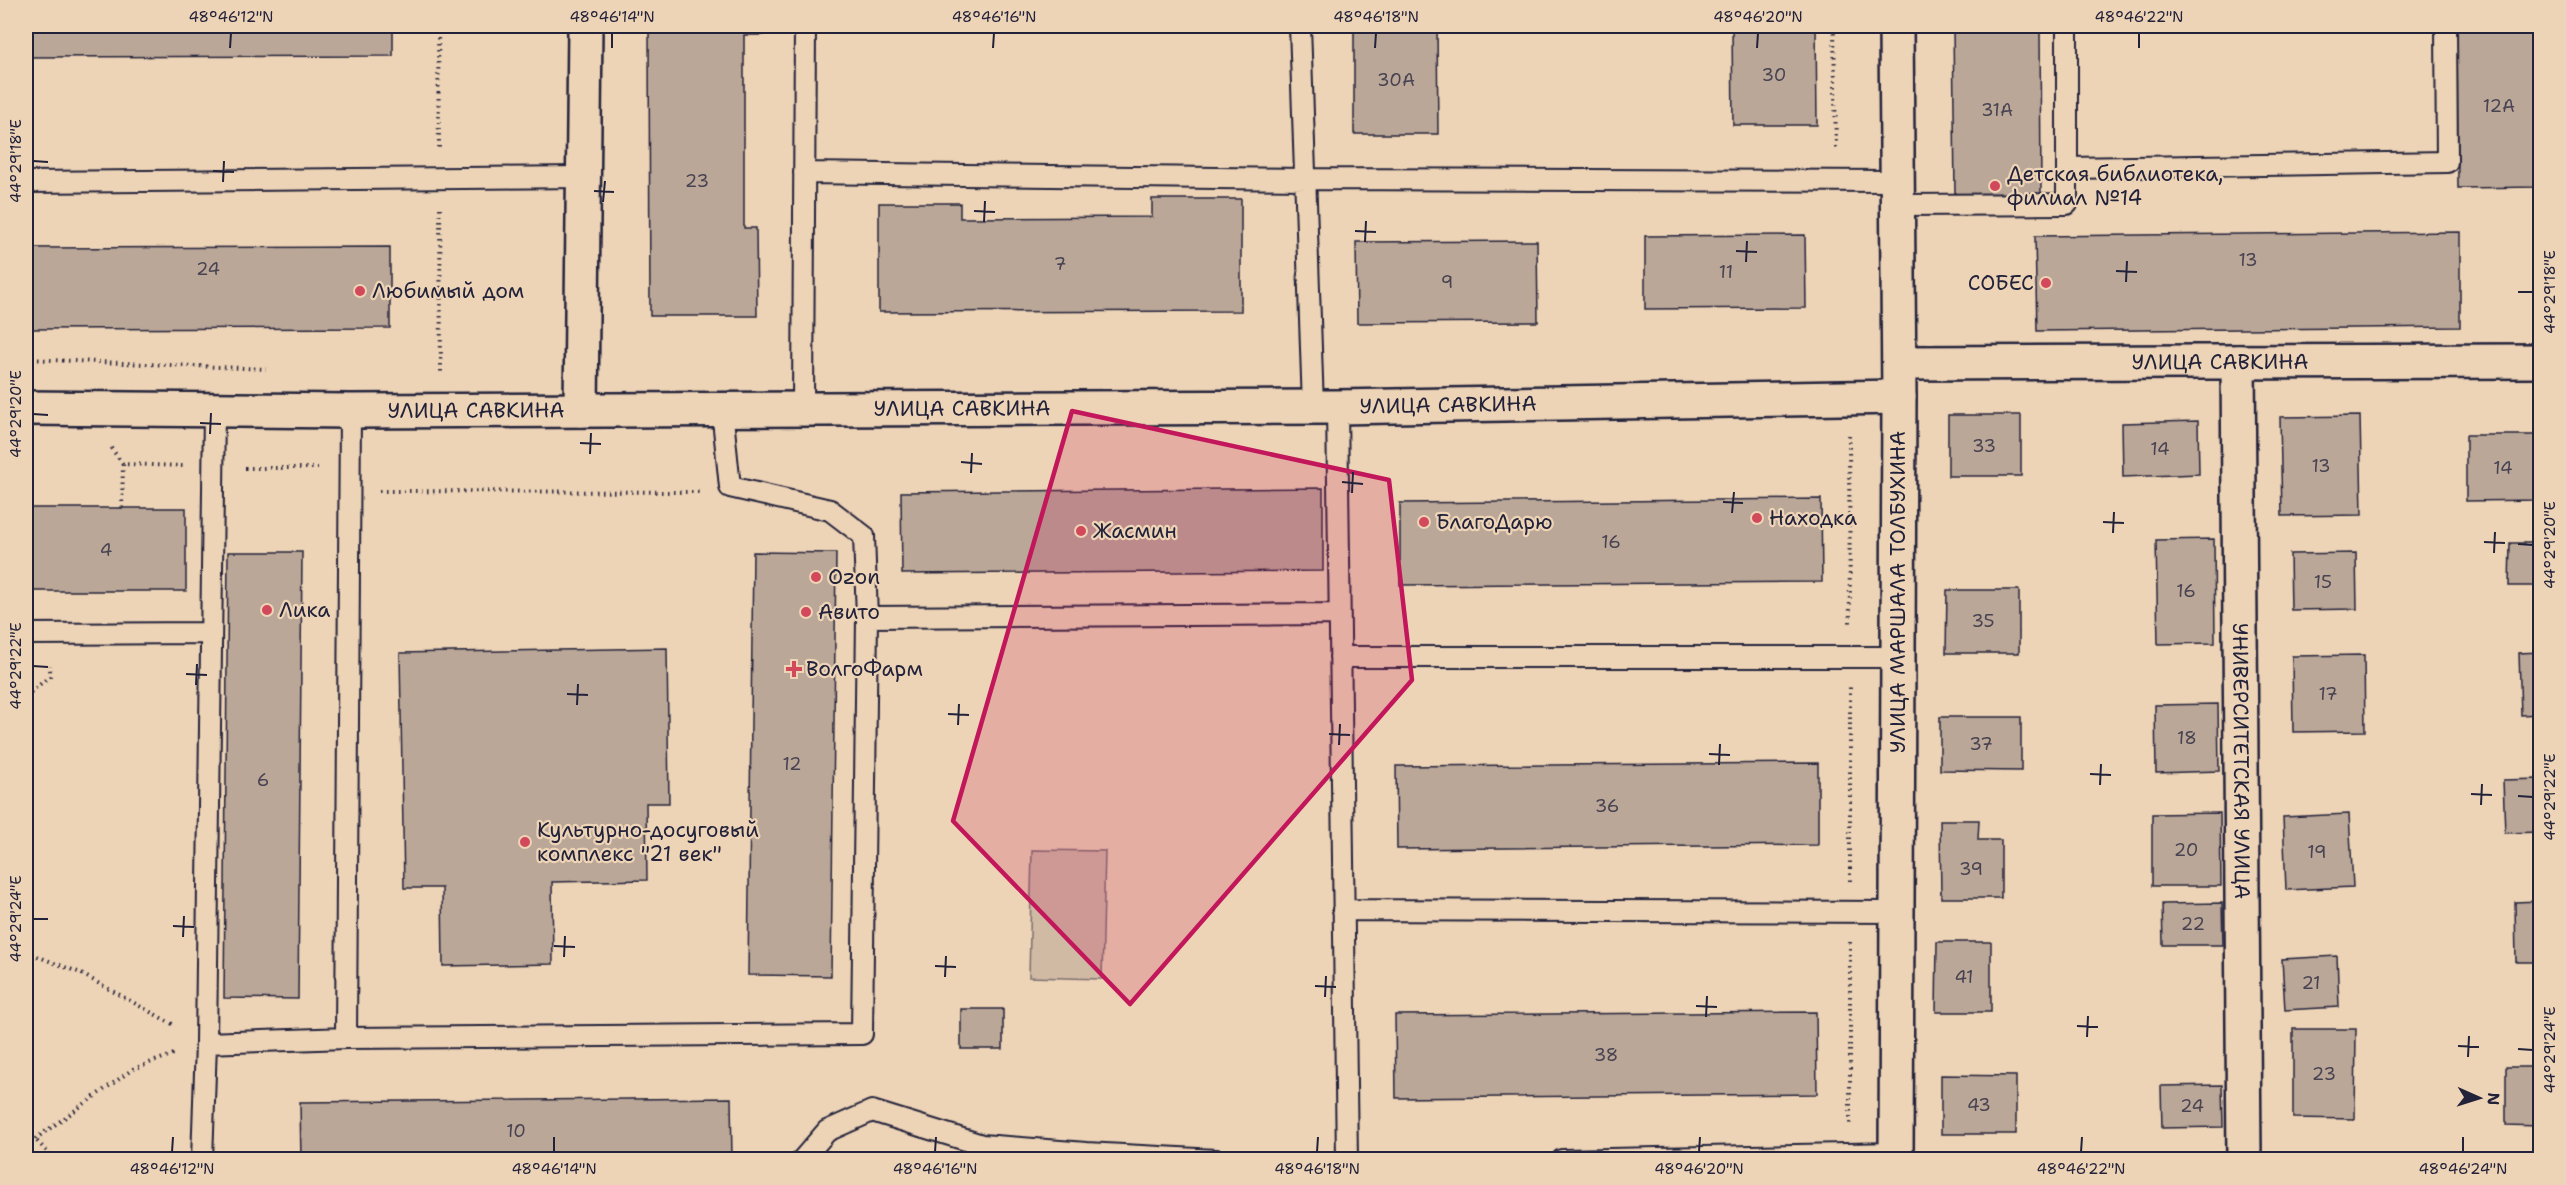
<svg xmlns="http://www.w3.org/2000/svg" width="2566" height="1185" viewBox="0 0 2566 1185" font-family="'Shantell Sans',sans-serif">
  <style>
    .green { fill: #d1baa4; stroke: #7a6e70; stroke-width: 1.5 }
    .building { fill: #bba797; stroke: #22223b; stroke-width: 1.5 }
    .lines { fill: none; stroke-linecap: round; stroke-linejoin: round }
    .lane-casing { stroke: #22223b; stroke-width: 24 }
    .street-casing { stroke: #22223b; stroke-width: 38 }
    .path { stroke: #22223b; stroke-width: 4; stroke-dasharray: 1.5 4.5; stroke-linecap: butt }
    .lane { stroke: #eed4b6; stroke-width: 20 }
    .street { stroke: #eed4b6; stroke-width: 33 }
    .marked { fill: #c2185b; fill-opacity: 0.2; stroke: #c2185b; stroke-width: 4.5; stroke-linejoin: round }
    .ticks { fill: none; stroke: #22223b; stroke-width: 2 }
    .poi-dot { fill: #d1495b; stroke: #eed4b6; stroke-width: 2 }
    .labels { text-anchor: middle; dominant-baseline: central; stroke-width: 4.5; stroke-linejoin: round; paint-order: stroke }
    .number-label { font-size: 18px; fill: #484352 }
    .poi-label { font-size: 21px; fill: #22223b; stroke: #eed4b6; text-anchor: start }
    .street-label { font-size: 21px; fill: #22223b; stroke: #eed4b6 }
    .neatline { fill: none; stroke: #22223b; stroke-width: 2 }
    .ticks-label { font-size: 15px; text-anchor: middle; fill: #22223b }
  </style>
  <rect width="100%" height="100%" fill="#eed4b6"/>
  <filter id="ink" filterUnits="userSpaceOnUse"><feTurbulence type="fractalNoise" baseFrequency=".0167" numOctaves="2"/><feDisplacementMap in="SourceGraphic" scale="12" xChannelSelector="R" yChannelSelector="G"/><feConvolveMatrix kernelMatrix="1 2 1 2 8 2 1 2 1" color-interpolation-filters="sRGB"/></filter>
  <g filter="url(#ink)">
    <path class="green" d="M1032,850L1105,851L1102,979L1029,977Z"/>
    <path class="building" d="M26,26H393V56L26,57Z
      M649,26H764V35H744V228H756L757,316H650Z
      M1354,26H1437L1438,134H1354Z
      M1732,26H1816L1817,125H1733Z
      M1953,26H2040L2041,194H1955Z
      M2457,26H2540V187L2458,188Z
      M1152,199H1241V311L879,312V203H960V218L1152,217Z
      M2460,232V327L2037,331L2035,236Z
      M1805,235L1806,308L1645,309V236Z
      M1537,241L1538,322L1357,323L1356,242Z
      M390,247V328L26,329V248Z
      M1948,415H2021V476H1948Z
      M2360,416L2362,515L2282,516L2280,417Z
      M2198,421L2199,474L2123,477L2122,423Z
      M2466,435H2540V500L2466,501Z
      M1323,488V571L902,574L901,492Z
      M1821,499L1822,582L1400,585V503Z
      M26,508H186V591H26Z
      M2214,539L2215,643L2158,644L2156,540Z
      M2510,543H2540V586H2509Z
      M228,552H302L298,999L224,998Z
      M753,552L836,553L831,976L748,975Z
      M2356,553L2357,609L2291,610L2290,554Z
      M1947,590H2019V653H1946Z
      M667,648L669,803H646L647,880L552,882L553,964L443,966L442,888H404L400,653Z
      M2540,652V714L2521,715L2519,653Z
      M2364,655L2365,731L2293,732L2292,656Z
      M2218,704L2219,771L2156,773L2155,705Z
      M1940,717H2021V771L1940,770Z
      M1818,763V845L1397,849L1396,766Z
      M2540,779V832L2505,833L2503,780Z
      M2220,813L2221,886H2152V814Z
      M2349,814L2353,887L2286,890L2283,817Z
      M1940,820H1979L1978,840H2001V898H1941Z
      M2540,901V962H2516L2515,902Z
      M2222,903L2223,945H2163L2162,904Z
      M1937,942H1991V1012H1936Z
      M2337,956L2339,1007L2285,1010L2282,959Z
      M961,1009H1003V1049H961Z
      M1816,1012L1817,1094L1396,1098L1395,1015Z
      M2293,1029H2356L2355,1119L2293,1118Z
      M2506,1067H2540V1126L2506,1125Z
      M1941,1075L2016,1076V1134H1941Z
      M2222,1085L2223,1127L2162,1128L2161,1086Z
      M731,1098L732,1160H301L300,1102Z"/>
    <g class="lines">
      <defs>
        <path id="lane" d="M1300,26L1313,407
          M2067,168L2447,162L2446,26
          M804,173L1307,179L1897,181
          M26,182L584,177
          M1898,205L2067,204V26
          M1337,407L1347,1160
          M803,409L805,26
          M867,617L1339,614
          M26,634L211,633
          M1340,657H1898
          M1343,910L1897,912
          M346,1038L350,411
          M206,1043L346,1038L862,1034L867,617L864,536L830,510L730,487L722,409
          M202,1160L206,1043L214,411
          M802,1160L827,1131L872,1111L982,1145L1086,1153L1216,1160
          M1562,1160L1896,1153"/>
        <g id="street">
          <path d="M1896,26L1899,397L1896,1160"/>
          <path id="s1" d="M2238,362L2244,1160"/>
          <path id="s2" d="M1899,363L2540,361"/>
          <path id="s3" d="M26,408L350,411L1337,407L1899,397"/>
          <path d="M581,410L585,26"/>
        </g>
      </defs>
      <use href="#lane" class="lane-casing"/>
      <use href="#street" class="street-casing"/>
      <path class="path" d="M438,26L439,149
        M1834,26L1836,150
        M440,208L441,374
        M26,359L266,369
        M1849,435L1850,626
        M111,448L123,464
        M245,468H318
        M379,491L701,492
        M122,508L123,464L183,466
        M26,696L50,676V665
        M1850,881V687
        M1850,942V1124
        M26,952L78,972L176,1026
        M26,1139H35L55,1160
        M35,1139L133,1069L174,1054"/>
      <use href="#lane" class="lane"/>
      <use href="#street" class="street"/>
    </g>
  </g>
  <path class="marked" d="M1072,411L1389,480L1412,680L1130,1004L953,821Z"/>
  <path class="ticks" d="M230,48L231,33M612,48V33M993,48L994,33M1375,48L1376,33M1757,48L1758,33M2139,48V33M33,161L48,162M213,171L234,172M223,182L224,161M594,191L614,192M603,202L605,181M974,211L995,212M984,222L985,201M1355,231L1376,232M1365,242L1366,221M1736,251L1757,252M1746,262L1747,241M2116,271L2137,272M2126,282L2127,261M2518,292H2533M33,414L48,415M200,423L221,424M210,434L211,413M580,443L601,444M590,454L591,433M961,462L982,464M971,473L972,453M1342,482L1363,484M1352,493L1353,472M1723,502L1743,503M1732,513L1734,492M2103,522L2124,523M2113,533L2114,512M2484,542L2505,543M2518,544L2533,545M2494,553L2495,532M33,666L48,667M186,674L207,675M196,685L197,664M567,694L588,695M577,705L578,684M948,714L969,715M958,725L959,704M1329,734L1350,735M1339,745L1340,724M1709,754L1730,755M1719,765L1720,744M2090,774L2111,775M2100,785L2101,764M2471,794L2492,795M2518,796L2533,797M2481,805L2482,784M33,919H48M173,926L194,927M183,937L184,916M554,946L575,947M564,957L565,936M935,966L956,967M945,977L946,956M1315,986L1336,987M1325,997L1326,976M1696,1006L1717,1007M1706,1017L1707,996M2077,1026L2098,1027M2087,1037L2088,1016M2458,1046L2479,1047M2518,1049L2533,1050M2468,1057L2469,1036M172,1152L173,1137M554,1152V1137M935,1152L936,1137M1317,1152L1318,1137M1699,1152L1700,1137M2081,1152L2082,1137M2463,1152V1137"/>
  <g class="poi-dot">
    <circle cx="1995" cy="186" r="6"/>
    <circle cx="2046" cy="283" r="6"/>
    <circle cx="360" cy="291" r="6"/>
    <circle cx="1757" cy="518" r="6"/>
    <circle cx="1424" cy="522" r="6"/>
    <circle cx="1081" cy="531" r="6"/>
    <circle cx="816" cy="577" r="6"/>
    <circle cx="267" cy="610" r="6"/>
    <circle cx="806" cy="612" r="6"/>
    <path d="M791 660h6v6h6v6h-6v6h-6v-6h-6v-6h6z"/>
    <circle cx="525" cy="842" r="6"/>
  </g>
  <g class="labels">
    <g class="number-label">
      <text x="1774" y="75">30</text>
      <text x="1396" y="80">30А</text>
      <text x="2499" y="106">12А</text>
      <text x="1997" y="110">31А</text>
      <text x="697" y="181">23</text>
      <text x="2248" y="260">13</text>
      <text x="1060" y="264">7</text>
      <text x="208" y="269">24</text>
      <text x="1726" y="272">11</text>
      <text x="1447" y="282">9</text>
      <text x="1984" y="446">33</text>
      <text x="2160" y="449">14</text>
      <text x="2321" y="466">13</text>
      <text x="2503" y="468">14</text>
      <text x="1611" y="542">16</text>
      <text x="106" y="550">4</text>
      <text x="2323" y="582">15</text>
      <text x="2186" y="591">16</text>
      <text x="1983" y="621">35</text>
      <text x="2328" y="694">17</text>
      <text x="2187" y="738">18</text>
      <text x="1981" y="744">37</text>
      <text x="792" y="764">12</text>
      <text x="263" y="780">6</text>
      <text x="1607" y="806">36</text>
      <text x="2186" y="850">20</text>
      <text x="2317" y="852">19</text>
      <text x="1971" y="869">39</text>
      <text x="2193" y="924">22</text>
      <text x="1964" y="977">41</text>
      <text x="2311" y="983">21</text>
      <text x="1606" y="1055">38</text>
      <text x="2324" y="1074">23</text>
      <text x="1979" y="1105">43</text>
      <text x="2192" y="1106">24</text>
      <text x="516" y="1131">10</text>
    </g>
    <g class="poi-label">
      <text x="2007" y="174">Детская библиотека,<tspan x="2007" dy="24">филиал №14</tspan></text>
      <text x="2034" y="283" text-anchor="end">СОБЕС</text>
      <text x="372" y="291">Любимый дом</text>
      <text x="1769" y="518">Находка</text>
      <text x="1436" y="522">БлагоДарю</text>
      <text x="1093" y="531">Жасмин</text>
      <text x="828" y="577">Ozon</text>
      <text x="279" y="610">Лика</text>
      <text x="818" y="612">Авито</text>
      <text x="806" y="669">ВолгоФарм</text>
      <text x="537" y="830">Культурно-досуговый<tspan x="537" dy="24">комплекс "21 век"</tspan></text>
    </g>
    <g class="street-label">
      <text stroke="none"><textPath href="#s2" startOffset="321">УЛИЦА САВКИНА</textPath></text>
      <text stroke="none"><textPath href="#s3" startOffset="1422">УЛИЦА САВКИНА</textPath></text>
      <text stroke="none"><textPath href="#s3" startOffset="936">УЛИЦА САВКИНА</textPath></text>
      <text stroke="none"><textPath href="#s3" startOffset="450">УЛИЦА САВКИНА</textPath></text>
      <text transform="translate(1898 592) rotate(-90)">УЛИЦА МАРШАЛА ТОЛБУХИНА</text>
      <text stroke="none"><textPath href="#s1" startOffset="399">УНИВЕРСИТЕТСКАЯ УЛИЦА</textPath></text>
    </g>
  </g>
  <rect width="2566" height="1185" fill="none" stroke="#eed4b6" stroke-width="66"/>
  <g transform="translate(2479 1098) rotate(93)" stroke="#eed4b6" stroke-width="4.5" paint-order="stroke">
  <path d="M0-4.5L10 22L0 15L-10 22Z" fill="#22223b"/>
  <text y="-9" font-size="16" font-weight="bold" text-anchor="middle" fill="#22223b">N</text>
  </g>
  <rect x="33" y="33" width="2500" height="1119" class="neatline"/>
  <g class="ticks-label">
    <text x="231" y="22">48°46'12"N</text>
    <text x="612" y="22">48°46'14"N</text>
    <text x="994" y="22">48°46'16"N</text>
    <text x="1376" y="22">48°46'18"N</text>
    <text x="1758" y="22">48°46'20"N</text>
    <text x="2139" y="22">48°46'22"N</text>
    <text transform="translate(16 161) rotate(-90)" y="5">44°29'18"E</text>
    <text transform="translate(2550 292) rotate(-90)" y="5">44°29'18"E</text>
    <text transform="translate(16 414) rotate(-90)" y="5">44°29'20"E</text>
    <text transform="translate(2550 545) rotate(-90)" y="5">44°29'20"E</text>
    <text transform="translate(16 666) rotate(-90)" y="5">44°29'22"E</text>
    <text transform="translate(2550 797) rotate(-90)" y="5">44°29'22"E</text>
    <text transform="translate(16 919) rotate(-90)" y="5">44°29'24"E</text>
    <text transform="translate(2550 1050) rotate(-90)" y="5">44°29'24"E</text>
    <text x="172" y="1174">48°46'12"N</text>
    <text x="554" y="1174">48°46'14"N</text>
    <text x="935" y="1174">48°46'16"N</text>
    <text x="1317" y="1174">48°46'18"N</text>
    <text x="1699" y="1174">48°46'20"N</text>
    <text x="2081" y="1174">48°46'22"N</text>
    <text x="2463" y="1174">48°46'24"N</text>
  </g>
</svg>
